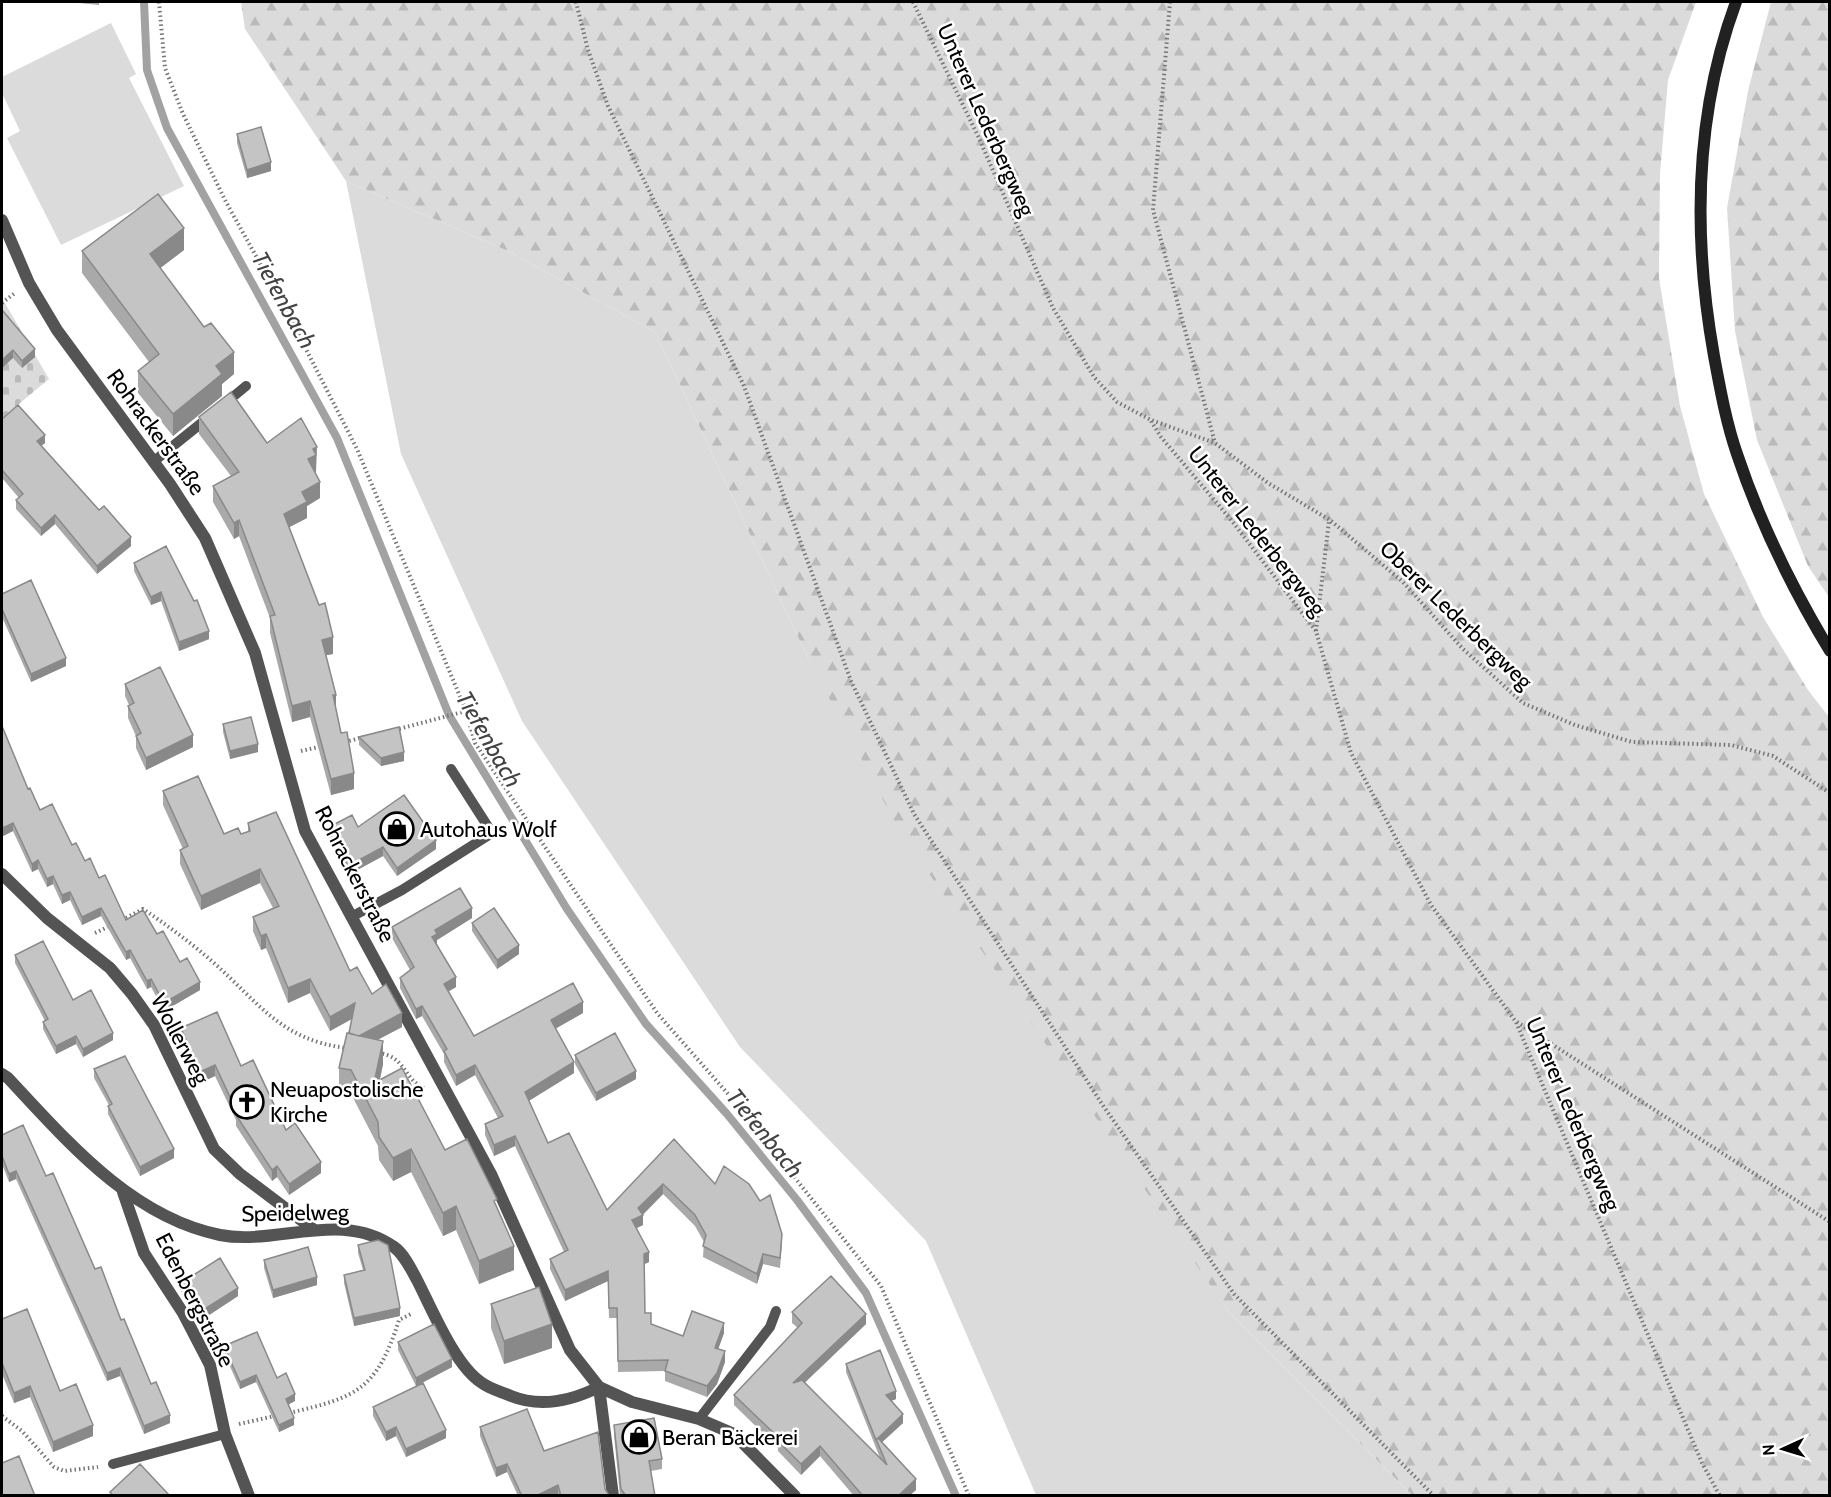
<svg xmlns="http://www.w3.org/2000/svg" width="1831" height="1497" viewBox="0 0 1831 1497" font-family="Cabin,sans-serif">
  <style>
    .green { fill: #dbdbdb }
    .forest { fill: url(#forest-firs) }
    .cemetery { fill: url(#cemetery-stones) }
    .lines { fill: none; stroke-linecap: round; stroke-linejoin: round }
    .stream { stroke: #a2a2a2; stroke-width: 8 }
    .path { stroke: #767676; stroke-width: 4; stroke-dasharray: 1.5 3; stroke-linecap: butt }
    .service { stroke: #545454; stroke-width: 10 }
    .minor { stroke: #545454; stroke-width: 12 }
    .tertiary { stroke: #545454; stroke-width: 12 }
    .secondary { stroke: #212121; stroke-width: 12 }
    .wall { fill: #a9a9a9 }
    .shaded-wall { fill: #898989 }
    .building { fill: #c4c4c4; stroke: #898989; stroke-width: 1.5 }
    .labels { text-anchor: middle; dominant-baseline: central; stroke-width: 5; stroke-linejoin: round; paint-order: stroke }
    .street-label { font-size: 22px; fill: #000; stroke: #fff }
    .poi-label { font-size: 22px; fill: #000; stroke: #fff; text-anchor: start }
    .water-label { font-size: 24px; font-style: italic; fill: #434343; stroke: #fff }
  </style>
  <defs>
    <pattern id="forest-firs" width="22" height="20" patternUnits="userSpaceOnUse" patternTransform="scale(1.5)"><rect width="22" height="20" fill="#dbdbdb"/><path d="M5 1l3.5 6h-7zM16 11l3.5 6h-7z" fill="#bababa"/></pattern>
    <pattern id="cemetery-stones" width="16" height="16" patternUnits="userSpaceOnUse" patternTransform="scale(1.5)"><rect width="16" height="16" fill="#dbdbdb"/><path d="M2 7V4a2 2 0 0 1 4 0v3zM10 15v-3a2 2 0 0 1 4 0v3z" fill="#bababa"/></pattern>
  </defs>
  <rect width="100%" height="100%" fill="#fff"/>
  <path class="green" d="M111,23L136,74L129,78L184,186L61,245L7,138L20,131L2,93V77Z
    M346,181L508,251L655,332L808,658L1228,1311L1412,1495H1036L926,1241L740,1047L522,721L401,454Z"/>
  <path class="forest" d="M241,2H1696L1668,80L1660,174L1659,278L1680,406L1704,494L1763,617L1808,690L1829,717V1495H1412L1228,1311L898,828L808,658L655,332L508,251L346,181L245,29Z
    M1771,2H1829V597L1808,566L1757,440L1735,331L1727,208L1748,91Z"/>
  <path class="cemetery" d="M2,298L49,379L2,418Z"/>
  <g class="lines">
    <path class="stream" d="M144,2L147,70L167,128L337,438L449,715L567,909L646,1024L727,1114L797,1200L866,1293L956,1496"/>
    <path class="path" d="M159,2L165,68L183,114L226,202L287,312L357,449L466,711L475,743L657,1013L729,1095L881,1286L969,1496
      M576,2L588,50L608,106L744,386L851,681L914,814L1102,1104L1234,1294L1434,1496
      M913,2L978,136L1053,308L1094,377L1117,402L1151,420L1215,443L1268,483L1330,520L1403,582L1463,649L1523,703L1575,725L1632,742L1731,745L1773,756L1830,793
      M1170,2L1153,210L1215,443
      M2,303L15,293
      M1151,421L1161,437L1232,521L1316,631L1351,753L1431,905L1516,1022L1702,1463L1720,1496
      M1316,631L1329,521
      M395,730L466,711
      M345,742L364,737
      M301,751L323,746
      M122,920L143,909C167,925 191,943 213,962C259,1003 281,1040 346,1048
      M95,933L110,926
      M1517,1022L1830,1222
      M378,1053C406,1056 403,1079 424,1088
      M289,1413C358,1397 377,1389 399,1320L413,1313
      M2,1416L22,1431L54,1467L64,1471L98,1467
      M239,1424L275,1416"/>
    <path class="service" d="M223,405L246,386
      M153,462L209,417
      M351,917L402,890L492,833L451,769
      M699,1419L770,1327L776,1311
      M113,1464L225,1434"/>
    <path class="minor" d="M2,874L47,918L110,968L132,994L154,1025L214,1149L240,1174L313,1229
      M2,1074L8,1078C67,1141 131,1217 220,1235C277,1246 341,1209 394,1247C404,1254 411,1269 417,1280C432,1309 455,1366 482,1383C490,1389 502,1392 511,1396C541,1408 571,1401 599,1387
      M123,1192L144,1253L183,1313L210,1365L225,1434L249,1496
      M599,1387L632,1402L699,1419L734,1434L795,1496
      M599,1387L613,1496"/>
    <path class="tertiary" d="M2,220L29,283L57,330L170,484L205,538L255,653L305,831L491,1174L570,1350L599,1387"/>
    <path class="secondary" d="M1736,2C1694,116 1693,238 1714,356C1720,388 1726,422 1737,454C1760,523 1792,588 1830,651"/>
  </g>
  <path class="wall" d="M69,2H99V5Z
    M237,134L271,171L247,178L237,143Z
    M184,250L160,268L234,374L222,384V396L173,436L138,393V371L149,362L82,273V251Z
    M2,310L35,357L22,368L13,358Z
    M199,417L267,443L317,464H316L315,472L320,498L307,506V518L289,527L333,654L326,655L336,710L354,789L331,795L310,717L292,722L270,633V618L239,536L234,539L213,502V486L231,476L199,434Z
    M2,419L45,443L41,446L131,546L97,574L55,524L41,536L16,509V500L19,498L2,478Z
    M134,563L209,639L179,651L161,601L151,605L134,571Z
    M2,594L66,666L31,682L2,617Z
    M125,684L193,747L146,770L136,748V736L128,718V706L129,705L125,696Z
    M223,724L258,752L230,759L223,732Z
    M2,726L28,789L40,810L72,845L99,878L126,920L157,934L180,962L200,990L164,1011L151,987L147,989L130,958L126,960L101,916L82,925L70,900L62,904L53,884L47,887L38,869L32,872L13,831L3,836L2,832Z
    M359,737L404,761L381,766L359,745Z
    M163,791L224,834H241L248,832V823L350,971L402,1027L377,1040L383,1064L380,1080L497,1207L514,1270L479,1284L456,1230L443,1236L411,1172L393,1181L379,1160L378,1146L351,1094L339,1091V1068L352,1019L330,1031L310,993L288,1003L266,948L261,950L253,931V917L273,908L260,883L201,910L180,864V850L183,849L163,805Z
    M358,827L436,849L397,876L383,856L348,875L327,836V828Z
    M472,918L437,940V944L456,987L449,991L474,1036L583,1013L555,1029L574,1073L529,1101L548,1143L607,1210L674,1139L715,1184L782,1244L780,1268L763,1264L757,1284L703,1257L704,1242L695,1226L663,1194L643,1215V1225L637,1228L649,1262L645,1264V1313L651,1324L683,1336L724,1333L718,1349L725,1362L717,1384L707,1397L665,1381V1371L618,1372L617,1318H609L608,1281L565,1301L550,1269V1259L564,1252L515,1146L494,1156L485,1135V1124L498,1118L475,1075L456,1086L444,1062V1054L422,1016L416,1019L400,988V978L410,970L392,938V927Z
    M472,923L519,954L497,969L472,931Z
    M15,955L73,1000L113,1040L83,1057L76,1044L56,1054L43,1029V1022L45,1021L15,963Z
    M181,1028L241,1066L286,1130L321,1173L289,1195L277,1177L272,1181L236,1126V1120L215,1076L200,1083L181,1039Z
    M575,1055L636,1079L596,1101L575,1064Z
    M94,1069L174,1158L140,1176L108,1114V1106L109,1105L94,1078Z
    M2,1135L46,1176L121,1320L170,1423L144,1434L120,1376L107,1381L16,1179L9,1182L2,1164Z
    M358,1245L400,1316L354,1326L344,1283V1275L363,1270L358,1253Z
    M264,1260L317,1285L273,1298L264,1268Z
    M181,1283L238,1296L200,1321L181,1291Z
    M491,1304L552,1348L504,1364L491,1328Z
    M792,1312L866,1324L805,1382L880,1458L846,1372V1364L896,1399L891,1401L903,1423L882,1442L916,1490L909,1496H854L820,1456L801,1475L778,1451V1448L734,1405V1395L798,1328L792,1323Z
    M2,1319L60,1391L93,1436L53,1452L30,1397L14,1403L2,1374Z
    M398,1342L452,1367L416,1386L398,1350Z
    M224,1346L277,1378L295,1401L288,1404L294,1425L279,1432L256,1382L240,1389L224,1353Z
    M373,1407L446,1438L406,1457L396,1436L386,1441L373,1416Z
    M614,1425L662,1459V1469L651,1471L655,1496H620L614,1435Z
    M480,1427L544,1451L605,1489L609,1496H559L558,1494L554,1496H518L507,1472L496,1477L480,1436Z"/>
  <path class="shaded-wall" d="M271,162V171L247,178V170Z
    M184,228V250L150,276V254Z
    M35,349V357L22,368V361Z
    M13,350V358L2,368V360Z
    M234,352V374L222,384V396L173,436V414L216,366Z
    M45,435V443L37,449V441Z
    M317,447L316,472L308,476V459L313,449Z
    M320,482V498L307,506V518L284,530V514L302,492Z
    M55,515V524L41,536V528Z
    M239,520V536L234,539V523Z
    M131,537V546L97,574V566Z
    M161,592V601L151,605V597Z
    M209,631V639L179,651V642Z
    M333,637V654L322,656V640Z
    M66,658V666L31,682V674Z
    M333,695H336V711Z
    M310,701V717L292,722V706Z
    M193,735V747L146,770V758Z
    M258,744V752L230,759V751Z
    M404,752V761L381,766V758Z
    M354,773V789L331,795V779Z
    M13,823V831L3,836V828Z
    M436,840V849L397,876V868Z
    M383,847V856L348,875V866Z
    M38,860V869L32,872V864Z
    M260,869V883L201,910V896Z
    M53,876V884L47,887V879Z
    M70,892V900L62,904V895Z
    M101,908V916L82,925V917Z
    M472,908V918L437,940V945L432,937L435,930Z
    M266,934V948L261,950V936Z
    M519,945V954L497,969V960Z
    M130,950V958L126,960V952Z
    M456,977V987L444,994V984Z
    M151,979V987L147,989V981Z
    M310,979V993L288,1003V988Z
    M200,982V990L164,1011V1003Z
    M583,1002V1013L551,1031V1020Z
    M355,1003V1017L330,1031V1017Z
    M422,1006V1016L416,1019V1009Z
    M402,1013V1027L347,1056V1042Z
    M113,1033V1040L83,1057V1049Z
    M76,1036V1044L56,1054V1046Z
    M383,1041V1064L374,1106V1083Z
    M574,1062V1073L525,1103V1092Z
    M215,1065V1076L200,1083V1072Z
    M475,1065V1075L456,1086V1075Z
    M636,1071V1079L596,1101V1093Z
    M515,1136V1146L494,1156V1145Z
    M174,1149V1158L140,1176V1167Z
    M411,1149V1172L393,1181V1158Z
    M321,1162V1173L289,1195V1184Z
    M277,1166V1177L272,1181V1170Z
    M16,1171V1179L9,1182V1174Z
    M663,1184V1194L642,1215H643V1225L632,1230V1220L638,1208Z
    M456,1206V1230L443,1236V1213Z
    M514,1246V1270L479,1284V1261Z
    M649,1252V1262L644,1264V1254Z
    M763,1254V1264L757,1284V1274Z
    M608,1271V1281L565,1301V1290Z
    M317,1277V1285L273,1298V1290Z
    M238,1288V1296L200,1321V1312Z
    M400,1308V1316L354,1326V1318Z
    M866,1314V1324L793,1394V1383Z
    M724,1323V1333L715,1358V1348Z
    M552,1324V1348L504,1364V1341Z
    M725,1351V1362L717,1384L707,1397V1386Z
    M452,1359V1367L416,1386V1378Z
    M120,1368V1376L107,1381V1373Z
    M256,1375V1382L240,1389V1382Z
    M30,1386V1397L14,1403V1393Z
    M896,1391V1399L886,1403V1395Z
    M295,1394V1401L286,1406V1399Z
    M903,1414V1423L879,1445L877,1439Z
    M170,1415V1423L144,1434V1426Z
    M294,1418V1425L279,1432V1425Z
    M93,1425V1436L53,1452V1442Z
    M396,1427V1436L386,1441V1432Z
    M446,1430V1438L406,1457V1449Z
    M820,1446V1456L801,1475V1464Z
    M507,1464V1472L496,1477V1468Z
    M916,1479V1490L909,1496H898Z
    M558,1485V1494L554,1496H536Z"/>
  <path class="building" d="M261,127L271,162L247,170L237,134Z
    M158,194L184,228L150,254L204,327L211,323L234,352L216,366L222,374L173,414L138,371L159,354L82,251Z
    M2,310L35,349L22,361L13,350L2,360Z
    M231,392L267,443L301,418L317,447L313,449L316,455L308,459L320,482L302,492L307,502L284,514L319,605L325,603L333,637L322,640L336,695H333L341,733L347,732L354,773L331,779L310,701L292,706L270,616L275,615L239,520L234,523L213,486L239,472L199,417Z
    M18,405L45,435L37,441L99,510L104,506L131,537L97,566L55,515L41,528L16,500L23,494L2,470V419Z
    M166,546L194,601L197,600L209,631L179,642L161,592L151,597L134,563Z
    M31,580L66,658L31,674L2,609V594Z
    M160,667L193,735L146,758L136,736L141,733L128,706L134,703L125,684Z
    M251,717L258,744L230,751L223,724Z
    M2,726L28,789L30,788L40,810L52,804L72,845L76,843L85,861L90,858L99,878L105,875L126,920L143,910L157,934L163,931L180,962L187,958L200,982L164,1003L151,979L147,981L130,950L126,952L101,908L82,917L70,892L62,895L53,876L47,879L38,860L32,864L13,823L3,828L2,824Z
    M399,727L404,752L381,758L359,737Z
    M198,776L224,834L238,828L241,834L250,831L248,823L276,812L350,971L357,967L372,994L386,984L402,1013L359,1036L349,1033L355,1003L330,1017L310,979L288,988L266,934L261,936L253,917L279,906L260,869L201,896L180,850L188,846L163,791Z
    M404,795L436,840L397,868L383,847L348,866L327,828L352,815L358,827Z
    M460,888L472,908L435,930L437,934L432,937L456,977L444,984L474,1036L573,983L583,1002L551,1020L574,1062L525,1092L548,1143L569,1133L607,1210L674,1139L715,1184L724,1166L749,1184L760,1201L770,1195L782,1234L780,1258L763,1254L757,1274L703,1246L706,1235L695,1215L663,1184L638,1208L643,1215L632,1220L649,1252L644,1254L645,1313H651V1324L683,1336L692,1311L724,1323L715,1348L725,1351L717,1373L707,1386L665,1371L668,1360L618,1361L617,1308H609L608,1271L565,1290L550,1259L568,1250L515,1136L494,1145L485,1124L503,1116L475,1065L456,1075L444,1051L447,1049L422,1006L416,1009L400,978L414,967L392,927Z
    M494,908L519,945L497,960L472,923Z
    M43,941L73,1000L91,990L113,1033L83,1049L76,1036L56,1046L43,1022L48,1019L15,955Z
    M217,1012L241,1066L253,1060L286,1130L295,1123L321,1162L289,1184L277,1166L272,1170L236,1115L238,1114L215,1065L200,1072L181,1028Z
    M347,1033L383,1041L374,1083L402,1068L445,1150L467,1139L497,1199L494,1201L514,1246L479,1261L456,1206L443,1213L411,1149L393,1158L379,1137L378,1122L351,1070L339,1068Z
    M615,1033L636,1071L596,1093L575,1055Z
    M125,1056L174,1149L140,1167L108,1106L112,1104L94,1069Z
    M23,1125L46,1176L53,1173L95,1269L101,1267L121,1320L124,1319L151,1384L156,1382L170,1415L144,1426L120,1368L107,1373L16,1171L9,1174L2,1156V1135Z
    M378,1240L388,1245L400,1308L354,1318L344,1275L365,1270L358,1245Z
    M308,1247L317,1277L273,1290L264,1260Z
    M220,1258L238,1288L200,1312L181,1283Z
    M831,1276L866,1314L793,1383L802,1380L887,1465L876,1439L878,1438L916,1479L898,1496H863L820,1446L801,1464L778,1441L780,1439L734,1395L802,1323L792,1312Z
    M539,1287L552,1324L504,1341L491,1304Z
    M27,1309L60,1391L76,1384L93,1425L53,1442L30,1386L14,1393L2,1363V1319Z
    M434,1324L452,1359L416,1378L398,1342Z
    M257,1332L277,1378L286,1373L295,1394L286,1399L294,1418L279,1425L256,1375L240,1382L224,1346Z
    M880,1350L896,1391L886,1395L903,1414L876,1440L846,1364Z
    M423,1383L446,1430L406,1449L396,1427L386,1432L373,1407Z
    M527,1409L544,1451L598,1432L605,1489L609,1495L561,1496L558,1485L536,1496H522L507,1464L496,1468L480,1427Z
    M654,1418L662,1459L649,1461L655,1496H626L621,1489L614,1425Z
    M19,1456L35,1496H2V1463Z
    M140,1464L170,1496H113L110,1492Z"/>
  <defs>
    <symbol id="shop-ring" viewBox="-11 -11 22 22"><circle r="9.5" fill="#fff" stroke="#000" stroke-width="1.5"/><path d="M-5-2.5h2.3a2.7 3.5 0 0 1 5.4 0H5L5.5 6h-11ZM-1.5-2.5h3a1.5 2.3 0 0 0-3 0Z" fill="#000"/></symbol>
    <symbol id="church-ring" viewBox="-11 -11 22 22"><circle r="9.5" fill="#fff" stroke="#000" stroke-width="1.5"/><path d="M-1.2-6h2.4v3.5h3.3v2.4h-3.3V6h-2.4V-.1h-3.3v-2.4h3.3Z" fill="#000"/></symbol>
  </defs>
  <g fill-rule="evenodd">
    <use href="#shop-ring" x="378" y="810" width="38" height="38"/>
    <use href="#church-ring" x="228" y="1083" width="38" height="38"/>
    <use href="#shop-ring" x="620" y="1418" width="38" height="38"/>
  </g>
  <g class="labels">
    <g class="street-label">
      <text transform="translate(986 120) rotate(66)">Unterer Lederbergweg</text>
      <text transform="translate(156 432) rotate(54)">Rohrackerstraße</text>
      <text transform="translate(1257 531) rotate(52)">Unterer Lederbergweg</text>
      <text transform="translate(1456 615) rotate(44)">Oberer Lederbergweg</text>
      <text transform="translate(355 874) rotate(63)">Rohrackerstraße</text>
      <text transform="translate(180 1039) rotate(62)">Wollerweg</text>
      <text transform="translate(1573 1114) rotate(67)">Unterer Lederbergweg</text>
      <text transform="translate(295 1213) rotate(-1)">Speidelweg</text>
      <text transform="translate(195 1300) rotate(63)">Edenbergstraße</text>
    </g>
    <g class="poi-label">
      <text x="420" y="829">Autohaus Wolf</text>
      <text x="270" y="1089">Neuapostolische<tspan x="270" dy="25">Kirche</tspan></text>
      <text x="662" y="1437">Beran Bäckerei</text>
    </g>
    <g class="water-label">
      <text transform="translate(284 300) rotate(61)">Tiefenbach</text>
      <text transform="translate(489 739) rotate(60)">Tiefenbach</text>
      <text transform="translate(765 1133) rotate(51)">Tiefenbach</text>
    </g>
  </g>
  <rect width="1831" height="1497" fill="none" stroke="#000000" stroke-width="6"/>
  <g transform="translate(1783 1449) rotate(266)" stroke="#ffffff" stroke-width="4.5" paint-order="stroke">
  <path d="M0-4.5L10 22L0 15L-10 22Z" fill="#000000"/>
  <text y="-9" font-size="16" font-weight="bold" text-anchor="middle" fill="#000000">N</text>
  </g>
</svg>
